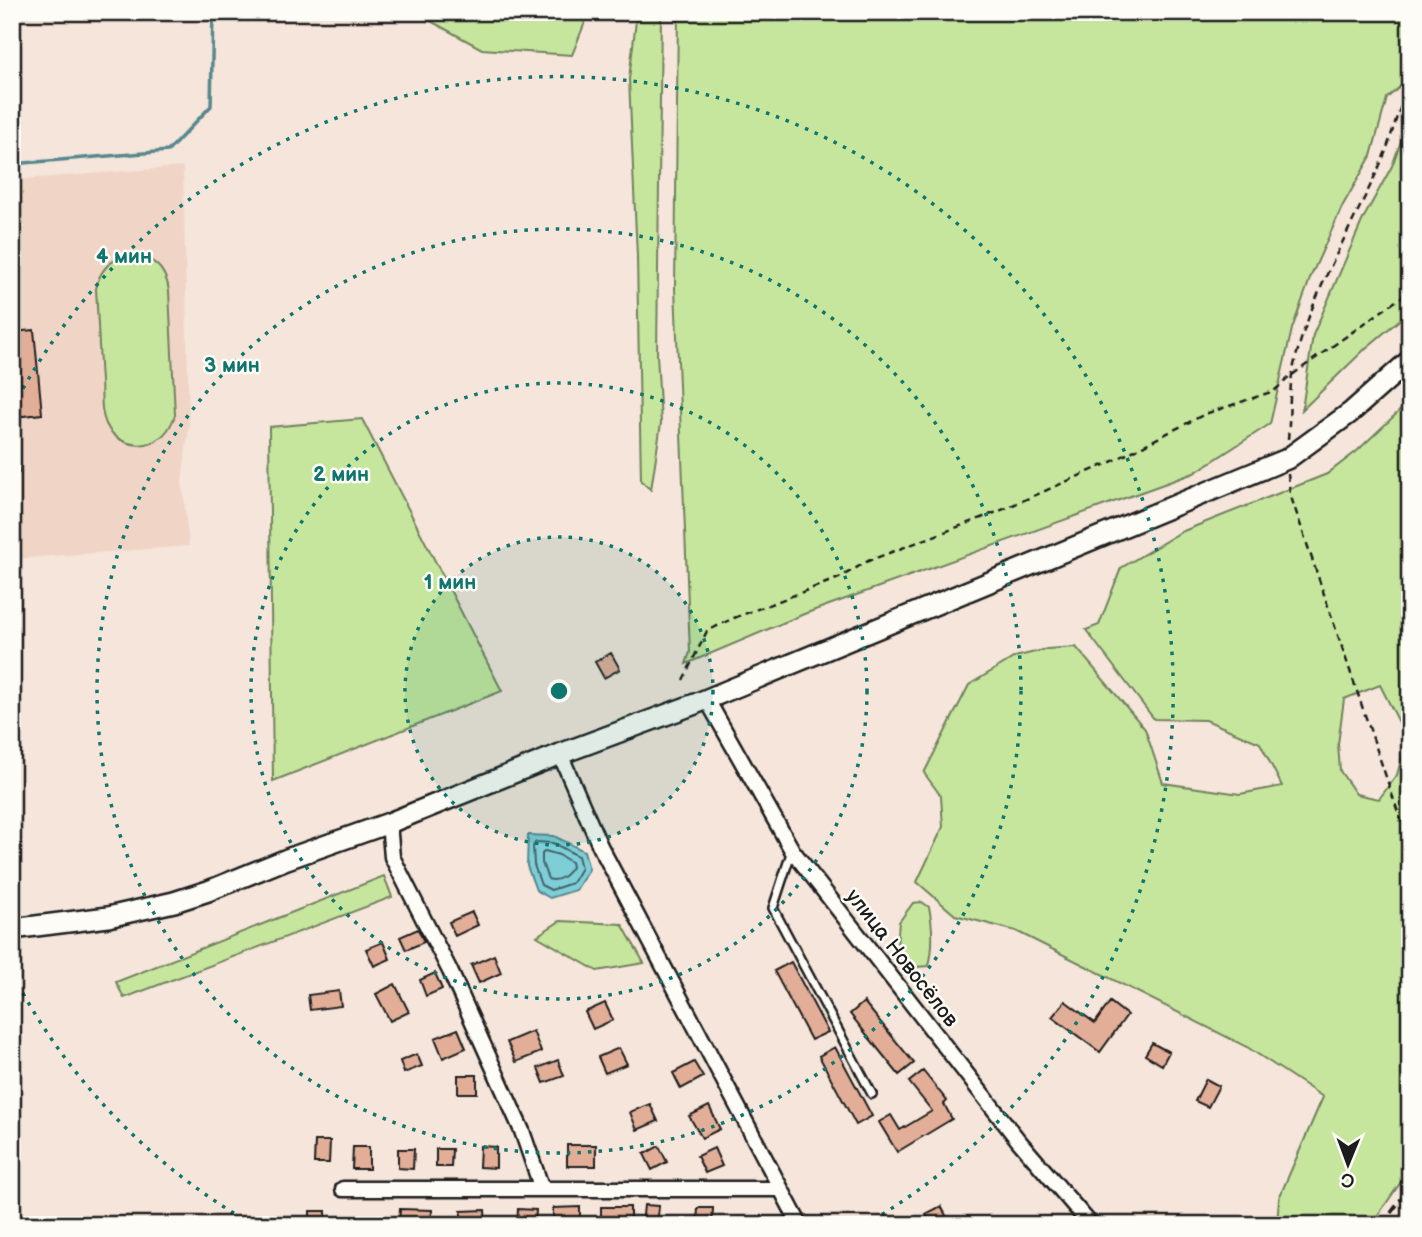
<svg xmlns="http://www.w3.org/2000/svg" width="1422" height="1237" viewBox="0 0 1422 1237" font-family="'Balsamiq Sans',sans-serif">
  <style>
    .built { fill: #f0d4c6 }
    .green { fill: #c6e69e; stroke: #71815d; stroke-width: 2; fill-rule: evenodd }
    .water { fill: #7eced8; stroke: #57878d; stroke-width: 2 }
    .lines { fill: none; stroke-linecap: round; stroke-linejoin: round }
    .shore { stroke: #436367; stroke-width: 2 }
    .stream { stroke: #57878d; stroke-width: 3.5 }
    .building { fill: #e3ae97; stroke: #1c1c1c; stroke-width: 2 }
    .lane-casing { stroke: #1c1c1c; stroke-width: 12 }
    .street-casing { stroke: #1c1c1c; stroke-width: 19 }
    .secondary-casing { stroke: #1c1c1c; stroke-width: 24 }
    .path { stroke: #1c1c1c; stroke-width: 2.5; stroke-dasharray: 7 5; stroke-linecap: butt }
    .lane { stroke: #fdfcf7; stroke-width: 7 }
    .street { stroke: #fdfcf7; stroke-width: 14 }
    .secondary { stroke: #fdfcf7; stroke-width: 19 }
    .rail { stroke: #1c1c1c; stroke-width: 3.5; stroke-dasharray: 10 5; stroke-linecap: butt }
    .ring { fill: none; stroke: #0f766e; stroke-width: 3.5; stroke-dasharray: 3.5 7 }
    .labels { text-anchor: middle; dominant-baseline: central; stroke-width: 5; stroke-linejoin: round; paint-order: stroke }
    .street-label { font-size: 21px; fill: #1c1c1c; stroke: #fdfcf7 }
    .centre { fill: #0f766e; stroke: #fdfcf7; stroke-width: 3.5 }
    .ring-label { font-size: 21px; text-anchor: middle; font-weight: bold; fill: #0f766e; stroke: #fdfcf7; stroke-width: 5; stroke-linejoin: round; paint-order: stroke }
  </style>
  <rect width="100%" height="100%" fill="#f5e5da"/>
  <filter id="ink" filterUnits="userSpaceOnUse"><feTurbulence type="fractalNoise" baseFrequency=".0143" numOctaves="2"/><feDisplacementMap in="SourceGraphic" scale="14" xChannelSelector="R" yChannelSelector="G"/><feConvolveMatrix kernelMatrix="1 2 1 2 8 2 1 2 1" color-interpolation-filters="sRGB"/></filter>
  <g filter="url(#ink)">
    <path class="built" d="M183,167L189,425L182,481L189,546L12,559V180Z"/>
    <path class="green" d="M423,12H589L572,55L482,49L425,18Z
      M637,12H661L657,354L661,423L651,490L641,481L637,256L629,79Z
      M678,12H1410V78L1387,98L1371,156L1343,205L1311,276L1292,329L1270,424L1194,473L804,614L686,664L690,652L675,288Z
      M1410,116V311L1366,348L1302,410L1313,335L1363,219L1392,166Z
      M129,255C152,256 166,268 169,291L175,415C170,430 162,441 146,444C130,447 113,439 106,424C100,411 102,395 101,381C99,351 98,320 96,289C99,271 110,259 129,255Z
      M1410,401V1169L1371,1225H1277L1279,1198L1323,1097L1247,1047L1016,931L955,915L917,882L943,827L941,796L924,773L969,685L1015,657L1047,649L1076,647L1145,729L1163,783L1240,794L1282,786L1260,743L1206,720L1154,719L1086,630L1099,625L1121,568L1181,532L1327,474L1357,451ZM1380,685L1407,738L1397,775L1379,799L1356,794L1340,771L1338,744L1344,699Z
      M362,419L502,691L273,781L269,427Z
      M384,876L392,897L124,998L116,982Z
      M922,902L929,907C933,927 934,945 929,966L901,968L897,946L899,922L913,903Z
      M560,921L622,924L644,963L597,971L537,936Z"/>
    <path class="water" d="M528,835L554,836L584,851L589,869L576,890L550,898L536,890L527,866Z"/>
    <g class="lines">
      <path class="shore" d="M536,842L553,843L578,856L581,868L572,883L551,890L541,885L534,865L533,846Z
        M545,851L559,855L571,862L572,867C567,875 558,883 548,879L542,863V854Z"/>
      <path class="stream" d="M12,164L168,151L211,106L213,12"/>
    </g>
    <path class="building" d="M34,330L42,414L14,417L19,473L12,474V332Z
      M611,653L620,669L604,678L595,662Z
      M472,912L478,925L455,936L449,922Z
      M418,929L424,942L406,950L400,937Z
      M383,942L390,959L374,966L366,949Z
      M494,955L501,973L479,983L471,965Z
      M791,962L828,1032L811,1040L774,971Z
      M435,973L442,989L426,996L420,980Z
      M395,984L409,1012L390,1021L376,994Z
      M339,991L341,1006L310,1010L308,995Z
      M1065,1001L1095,1023L1110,1002L1127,1015L1100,1052L1052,1017Z
      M864,1002L914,1063L899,1075L850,1014Z
      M605,1003L613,1020L593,1029L585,1012Z
      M458,1029L466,1048L443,1058L435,1038Z
      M533,1031L541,1052L516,1062L507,1042Z
      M1152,1043L1169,1052L1162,1065L1145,1055Z
      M835,1047L872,1116L856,1125L819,1056Z
      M619,1048L627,1064L605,1073L598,1057Z
      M417,1054L422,1066L404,1073L400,1061Z
      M558,1060L564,1076L544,1083L538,1068Z
      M694,1062L703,1077L681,1089L673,1073Z
      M923,1071L947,1101L944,1104L952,1119L897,1152L879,1122L891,1115L900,1130L932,1111L909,1082Z
      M458,1075H477V1093H458Z
      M1206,1079L1219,1086L1208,1107L1195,1101Z
      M650,1104L658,1121L637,1130L630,1112Z
      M709,1106L720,1129L702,1138L689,1116Z
      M315,1141H330L329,1163H314Z
      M567,1145H596V1166H567Z
      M480,1146L496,1147V1168L479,1167Z
      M659,1146L667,1162L652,1170L644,1154Z
      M353,1147H369V1169H352Z
      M714,1148L722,1166L705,1173L697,1156Z
      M398,1149H414L413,1169L398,1168Z
      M436,1149H452L451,1167H436Z
      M644,1205L659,1206L657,1225H642Z
      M941,1206L951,1225H931L926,1214Z
      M580,1207V1225H553V1208Z
      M601,1207H630V1225H601Z
      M698,1208H713L712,1225H697Z
      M400,1209L432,1210L431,1225H399Z
      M518,1209L536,1210L535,1225H517Z
      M485,1210L486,1225H461V1211Z
      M310,1211H326V1225H310Z"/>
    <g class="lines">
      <defs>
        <path id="lane" d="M792,850L773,908L872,1094"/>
        <path id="street" d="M706,698L792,850L1018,1140L1091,1225
          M560,754L600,846L800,1225
          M389,823L392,857L450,971L522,1131L542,1189
          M343,1189H781"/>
        <path id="secondary" d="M12,929L108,917L174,902L208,891L287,859L389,823L560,754L695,704L1287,459L1350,413L1410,360"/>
      </defs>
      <use href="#lane" class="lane-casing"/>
      <use href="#street" class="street-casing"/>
      <use href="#secondary" class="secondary-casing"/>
      <path class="path" d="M1288,439C1290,418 1289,396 1292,375C1306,301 1353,227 1383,158C1393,135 1396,110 1410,89
        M1288,474L1290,494L1401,821L1410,856
        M683,680L707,631L734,618L839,578L868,561L997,512L1113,461L1205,414L1274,391L1292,375L1410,291"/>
      <use href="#lane" class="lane"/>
      <use href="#street" class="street"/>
      <use href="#secondary" class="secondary"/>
      <path class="rail" d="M1382,1225L1410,1187"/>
    </g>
  </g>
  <circle cx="559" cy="691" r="154" fill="#0f766e" fill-opacity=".12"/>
  <g class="ring">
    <circle cx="559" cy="691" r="154"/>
    <circle cx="559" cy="691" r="308"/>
    <circle cx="559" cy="691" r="462"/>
    <path d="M252 1224A615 615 0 0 1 13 975M13 407A615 615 0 1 1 866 1224"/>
  </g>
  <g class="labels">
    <g class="street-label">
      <text transform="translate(902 958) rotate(52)">улица Новосёлов</text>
    </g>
  </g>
  <circle cx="559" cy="691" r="10" class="centre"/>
  <g class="ring-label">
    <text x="124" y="263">4 мин</text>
    <text x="232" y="372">3 мин</text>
    <text x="341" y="481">2 мин</text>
    <text x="450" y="589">1 мин</text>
  </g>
  <rect width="1422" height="1237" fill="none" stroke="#fdfcf7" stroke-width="42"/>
  <rect x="21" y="21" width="1380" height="1195" fill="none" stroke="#1c1c1c" stroke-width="2.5" filter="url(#ink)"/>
  <g transform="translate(1348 1164) rotate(181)" stroke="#fdfcf7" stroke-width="5" paint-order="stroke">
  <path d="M0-5L12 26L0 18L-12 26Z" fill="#1c1c1c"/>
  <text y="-10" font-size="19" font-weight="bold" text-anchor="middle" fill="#1c1c1c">С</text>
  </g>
</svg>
